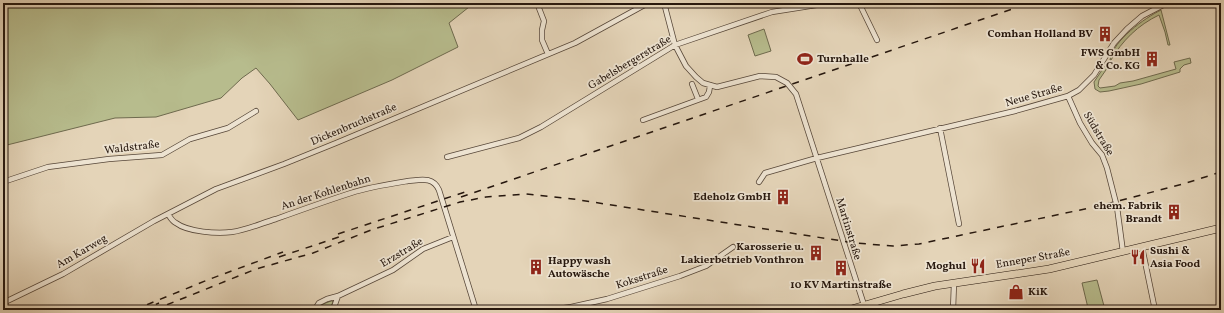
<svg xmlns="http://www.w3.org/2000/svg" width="1224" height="313" viewBox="0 0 1224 313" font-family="Vollkorn,serif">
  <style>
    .green { fill: #b7bc8d; stroke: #6e6a4e }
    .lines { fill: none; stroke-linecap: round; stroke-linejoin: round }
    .minor-casing { stroke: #564638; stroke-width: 6 }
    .primary-casing { stroke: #26170e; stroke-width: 8 }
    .minor { stroke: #ede3d1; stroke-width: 4.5 }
    .primary { stroke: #e4d4b8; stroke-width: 7 }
    .rail { stroke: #26170e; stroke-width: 1.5; stroke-dasharray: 7 7; stroke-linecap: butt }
    .labels { text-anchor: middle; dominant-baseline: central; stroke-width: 3.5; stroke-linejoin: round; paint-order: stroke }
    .poi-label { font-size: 11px; font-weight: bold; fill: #26170e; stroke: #ede3d1; text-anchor: end }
    .street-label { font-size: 11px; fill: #26170e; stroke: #ede3d1 }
  </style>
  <rect width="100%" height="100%" fill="#e4d4b8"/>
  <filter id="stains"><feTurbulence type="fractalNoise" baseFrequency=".005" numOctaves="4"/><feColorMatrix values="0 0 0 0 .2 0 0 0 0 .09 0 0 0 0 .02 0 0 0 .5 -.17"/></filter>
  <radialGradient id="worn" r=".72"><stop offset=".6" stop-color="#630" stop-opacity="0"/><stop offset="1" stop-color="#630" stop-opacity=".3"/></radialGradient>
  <path class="green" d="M3,3H474L449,23L458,47L392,80L298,120L270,84L256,68L242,78L221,98L156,117L115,118L3,146Z
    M1161,10L1170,45H1168L1165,32L1159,15C1138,25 1122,41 1111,60H1110C1113,40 1145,18 1161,10Z
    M764,29L771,51L755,56L748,35Z
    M1190,58L1191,63L1184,65L1180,69V72L1141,84L1109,91L1100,92L1095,89L1094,82L1104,67H1108L1099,80L1098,86L1100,88L1115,86L1120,83L1133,81L1176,69L1174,62Z
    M1097,280L1104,306L1100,310H1090L1088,308L1082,283Z
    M331,301H332L333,302L329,310H322L321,307L323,304Z"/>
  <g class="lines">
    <defs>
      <path id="minor" d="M537,3L544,21L542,30V40L548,54
        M664,3L675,45L686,66L696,77L703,83L717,87L760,76L776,77L787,83L796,94L864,305
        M859,3L877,40
        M692,84L698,99
        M1068,96L1080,123L1092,143L1102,155L1107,168L1117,207L1123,252
        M643,120L706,97L709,92L710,86
        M940,128L959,224
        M447,157L519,138L541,127L675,45L772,12L829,3
        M3,182L48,167L109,159L162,155L190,139L228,128L256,111
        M759,182L765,173L817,158L1015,111L1068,96L1079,90L1094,75L1114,43L1127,29L1142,16L1167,3
        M168,214C170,217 172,221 176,223C188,232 217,234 232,232C247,230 262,223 276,219C301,210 326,201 351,193C369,187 389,184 408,181C420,180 433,176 439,190L476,310
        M1142,247L1155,310
        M3,303L63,274L154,221L216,189L284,164L336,143L575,43L648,3
        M318,310L317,306L319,303L327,299L338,296L393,270L423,249L453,237
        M333,310L338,296
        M550,310L571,307L607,299L680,276L706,266L733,247
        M953,310L954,283
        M1187,310L1194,309"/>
      <path id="primary" d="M848,310L903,294L935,286L1049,269L1221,228"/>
    </defs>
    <use href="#minor" class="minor-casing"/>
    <use href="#primary" class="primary-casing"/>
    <use href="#minor" class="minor"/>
    <use href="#primary" class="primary"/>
    <path class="rail" d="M461,197L1030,3
      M338,234L465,192
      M279,257L345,235
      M134,310L210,279L283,252
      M143,310L159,303
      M154,310L256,269L313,253L371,230L460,202L486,197L513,195L526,194L573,199L855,243L893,246L919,244L1099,206L1183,184L1221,172"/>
  </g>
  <defs>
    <symbol id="building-bare" viewBox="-9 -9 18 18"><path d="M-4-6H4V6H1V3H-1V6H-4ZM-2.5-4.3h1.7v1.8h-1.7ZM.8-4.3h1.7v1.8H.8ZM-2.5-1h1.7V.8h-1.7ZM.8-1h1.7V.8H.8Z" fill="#8f2418" stroke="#ede3d1" stroke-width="2.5" paint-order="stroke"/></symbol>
    <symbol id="stadium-bare" viewBox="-9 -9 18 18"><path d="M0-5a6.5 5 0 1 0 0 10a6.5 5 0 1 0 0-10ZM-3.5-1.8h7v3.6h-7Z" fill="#8f2418" stroke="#ede3d1" stroke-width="2.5" paint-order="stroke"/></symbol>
    <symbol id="restaurant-bare" viewBox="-9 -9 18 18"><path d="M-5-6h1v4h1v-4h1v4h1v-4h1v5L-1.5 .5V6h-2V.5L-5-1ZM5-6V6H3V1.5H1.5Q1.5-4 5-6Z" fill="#8f2418" stroke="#ede3d1" stroke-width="2.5" paint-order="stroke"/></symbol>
    <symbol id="shop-bare" viewBox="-9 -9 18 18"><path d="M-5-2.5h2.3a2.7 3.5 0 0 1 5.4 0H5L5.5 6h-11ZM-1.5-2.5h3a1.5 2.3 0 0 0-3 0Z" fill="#8f2418" stroke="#ede3d1" stroke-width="2.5" paint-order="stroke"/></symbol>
  </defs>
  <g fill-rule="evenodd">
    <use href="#building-bare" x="1094" y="23" width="22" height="22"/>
    <use href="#stadium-bare" x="794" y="48" width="22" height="22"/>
    <use href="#building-bare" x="1141" y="48" width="22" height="22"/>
    <use href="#building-bare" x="772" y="186" width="22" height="22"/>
    <use href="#building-bare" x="1163" y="201" width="22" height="22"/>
    <use href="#building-bare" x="805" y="242" width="22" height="22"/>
    <use href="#restaurant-bare" x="1127" y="246" width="22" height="22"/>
    <use href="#restaurant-bare" x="967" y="255" width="22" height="22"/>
    <use href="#building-bare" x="525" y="256" width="22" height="22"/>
    <use href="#building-bare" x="830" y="257" width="22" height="22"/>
    <use href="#shop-bare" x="1005" y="281" width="22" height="22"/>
  </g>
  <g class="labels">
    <g class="poi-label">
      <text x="1093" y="34">Comhan Holland BV</text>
      <text x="1140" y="53">FWS GmbH<tspan x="1140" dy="13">&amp; Co. KG</tspan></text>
      <text x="817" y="59" text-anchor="start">Turnhalle</text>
      <text x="771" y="197">Edeholz GmbH</text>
      <text x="1162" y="206">ehem. Fabrik<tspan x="1162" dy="13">Brandt</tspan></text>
      <text x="804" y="247">Karosserie u.<tspan x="804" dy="13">Lakierbetrieb Vonthron</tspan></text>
      <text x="1150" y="251" text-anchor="start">Sushi &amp;<tspan x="1150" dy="13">Asia Food</tspan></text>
      <text x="548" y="261" text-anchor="start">Happy wash<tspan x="548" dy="13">Autowäsche</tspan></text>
      <text x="966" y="266">Moghul</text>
      <text x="841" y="285" text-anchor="middle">10 KV Martinstraße</text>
      <text x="1028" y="292" text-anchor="start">KiK</text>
    </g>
    <g class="street-label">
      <text transform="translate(630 63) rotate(-31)">Gabelsbergerstraße</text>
      <text transform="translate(1034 96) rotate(-16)">Neue Straße</text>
      <text transform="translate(354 125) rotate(-23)">Dickenbruchstraße</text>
      <text transform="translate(1098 134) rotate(59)">Südstraße</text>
      <text transform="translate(132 148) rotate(-7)">Waldstraße</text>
      <text transform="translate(326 193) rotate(-18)">An der Kohlenbahn</text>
      <text transform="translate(848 229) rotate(73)">Martinstraße</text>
      <text transform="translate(82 252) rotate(-30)">Am Karweg</text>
      <text transform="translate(402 253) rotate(-31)">Erzstraße</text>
      <text transform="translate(1033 259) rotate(-10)">Enneper Straße</text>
      <text transform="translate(642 278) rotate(-18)">Koksstraße</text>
    </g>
  </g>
  <rect width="1224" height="313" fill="none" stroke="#e4d4b8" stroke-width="16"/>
  <rect x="4" y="4" width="1216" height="305" fill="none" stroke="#26170e" stroke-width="2"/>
  <rect x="8" y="8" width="1208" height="297" fill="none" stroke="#26170e"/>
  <rect width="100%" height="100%" filter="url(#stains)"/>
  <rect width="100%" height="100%" fill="url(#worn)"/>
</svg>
